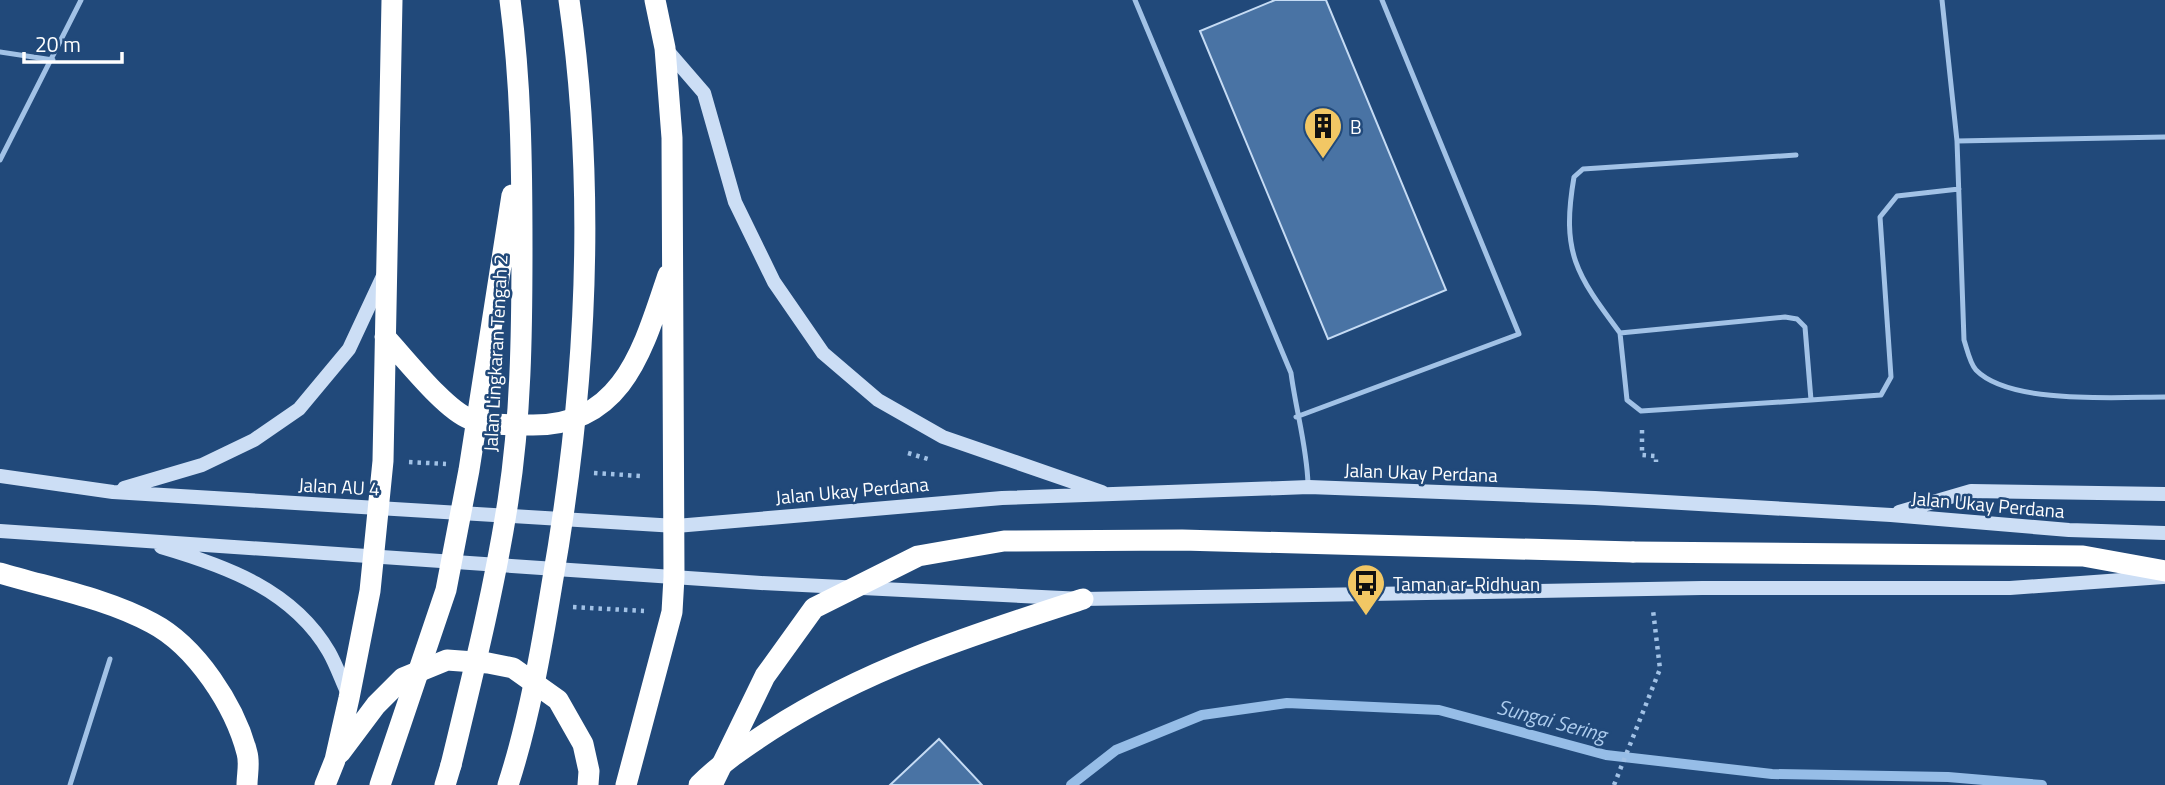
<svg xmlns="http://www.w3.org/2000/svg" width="2165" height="785" viewBox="0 0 2165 785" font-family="'Titillium Web',sans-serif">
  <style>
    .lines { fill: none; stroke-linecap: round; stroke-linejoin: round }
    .stream { stroke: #96bde7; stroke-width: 10 }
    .building { fill: #4973a4; stroke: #c5dbf4; stroke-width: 2 }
    .path { stroke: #a2c2e6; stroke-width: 4.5; stroke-dasharray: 3.5 5; stroke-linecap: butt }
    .lane { stroke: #a2c2e6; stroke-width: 5 }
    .secondary { stroke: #ccdef5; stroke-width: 14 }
    .highway { stroke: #fff; stroke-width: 21 }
    .highway-bridge { stroke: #fff; stroke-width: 21 }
    .labels { text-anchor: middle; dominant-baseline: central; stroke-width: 5; stroke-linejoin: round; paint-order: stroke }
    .poi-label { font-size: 19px; fill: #fff; stroke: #21497a; text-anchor: start }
    .street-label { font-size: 19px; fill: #fff; stroke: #21497a }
    .water-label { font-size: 21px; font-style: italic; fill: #adccee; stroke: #21497a }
  </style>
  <rect width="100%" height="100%" fill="#21497a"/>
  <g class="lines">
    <path class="stream" d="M1071,785L1116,750L1202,715L1287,703L1439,710L1606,755L1772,774L1948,777L2042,785"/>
  </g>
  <path class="building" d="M1275,0H1326L1446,290L1328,339L1200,31Z
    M939,739L982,785H890Z"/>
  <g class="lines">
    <path class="path" d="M1642,430V455L1656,456V462
      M908,453L931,460
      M409,462L446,464
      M594,473L641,476
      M573,607L644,611
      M1614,785L1660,669L1653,610"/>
    <path class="lane" d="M1135,0L1291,373C1296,411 1307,447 1308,484
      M1942,0L1957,141L1964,340C1967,349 1970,364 1976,370C2010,405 2119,397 2165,397
      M0,52L53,60
      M1957,141L2165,137
      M0,160L81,0
      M1785,317L1797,319L1805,327L1811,400L1641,411L1627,400L1620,333Z
      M1620,333C1576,274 1561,253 1574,177L1583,169L1796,155
      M1811,400L1881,395L1891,377L1880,217L1897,196L1959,189
      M1296,417L1519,334L1382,0
      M70,785L110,659"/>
    <path class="secondary" d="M666,49L704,93L735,202L774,282L823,353L878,400L943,437L1102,492
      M0,476L113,492L676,526L1002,498L1309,487L1595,498L1891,515L2069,530L2165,533
      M124,488L202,465L254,440L299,409L349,349L384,274
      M1899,512L1971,491L2165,494
      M0,531L761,583L1083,599L1702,588H2010L2163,577
      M161,547C226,566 293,590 329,652C337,666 342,682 349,696"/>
    <path class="highway" d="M385,337C404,357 445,410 470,419C487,425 510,425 528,425C623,428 643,349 668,275
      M1633,552L2083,556L2165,571
      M0,573C50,588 106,598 152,623C196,646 235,706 247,753C250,763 247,775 247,785
      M340,753L376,705L403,678L447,660L488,663L513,668L558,700L583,744L589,771L588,785
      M325,785L335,760L349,698L370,591L383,461L392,0
      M445,785L451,765
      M626,785L672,612L674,577L672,138L665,48L655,0
      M699,785C721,763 745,747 771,730C867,668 975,634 1083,599"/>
    <path class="highway-bridge" d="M451,765C472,678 494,591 508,501C521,417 522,333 522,248C522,165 521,83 510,0
      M380,785L446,590L469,470L512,195
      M508,785C529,720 541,651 552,584C586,391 597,194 569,0
      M712,785L765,676L814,608L918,556L1004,541L1182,540L1633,552"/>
  </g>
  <defs>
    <symbol id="building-pin" viewBox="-11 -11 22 30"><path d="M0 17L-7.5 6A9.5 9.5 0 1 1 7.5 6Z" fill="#f2c764" stroke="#21497a"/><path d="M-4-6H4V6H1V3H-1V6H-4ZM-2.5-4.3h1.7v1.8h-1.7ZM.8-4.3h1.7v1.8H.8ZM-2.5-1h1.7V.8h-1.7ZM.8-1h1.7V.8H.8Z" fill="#111"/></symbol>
    <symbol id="bus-pin" viewBox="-11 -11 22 30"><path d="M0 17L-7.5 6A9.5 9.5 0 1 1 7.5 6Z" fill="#f2c764" stroke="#21497a"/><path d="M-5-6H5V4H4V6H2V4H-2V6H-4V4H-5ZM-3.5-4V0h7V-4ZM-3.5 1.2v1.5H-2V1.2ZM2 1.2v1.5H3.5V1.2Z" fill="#111"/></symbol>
  </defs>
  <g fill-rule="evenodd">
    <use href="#building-pin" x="1301" y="104" width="44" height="60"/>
    <use href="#bus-pin" x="1344" y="561" width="44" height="60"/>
  </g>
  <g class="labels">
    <g class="poi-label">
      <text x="1350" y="126">B</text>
      <text x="1393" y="583">Taman ar-Ridhuan</text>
    </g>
    <g class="street-label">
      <text transform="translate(495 353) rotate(-87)">Jalan Lingkaran Tengah 2</text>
      <text transform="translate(1421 472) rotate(2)">Jalan Ukay Perdana</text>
      <text transform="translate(339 486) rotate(3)">Jalan AU 4</text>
      <text transform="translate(852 490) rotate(-5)">Jalan Ukay Perdana</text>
      <text transform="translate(1988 504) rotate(5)">Jalan Ukay Perdana</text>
    </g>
    <g class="water-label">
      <text transform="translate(1552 720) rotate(15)">Sungai Sering</text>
    </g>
  </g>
  <path d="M24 52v10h98v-10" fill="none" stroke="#ffffff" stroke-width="3.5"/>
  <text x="35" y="52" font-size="21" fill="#ffffff" stroke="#21497a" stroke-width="5" paint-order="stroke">20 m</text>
</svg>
